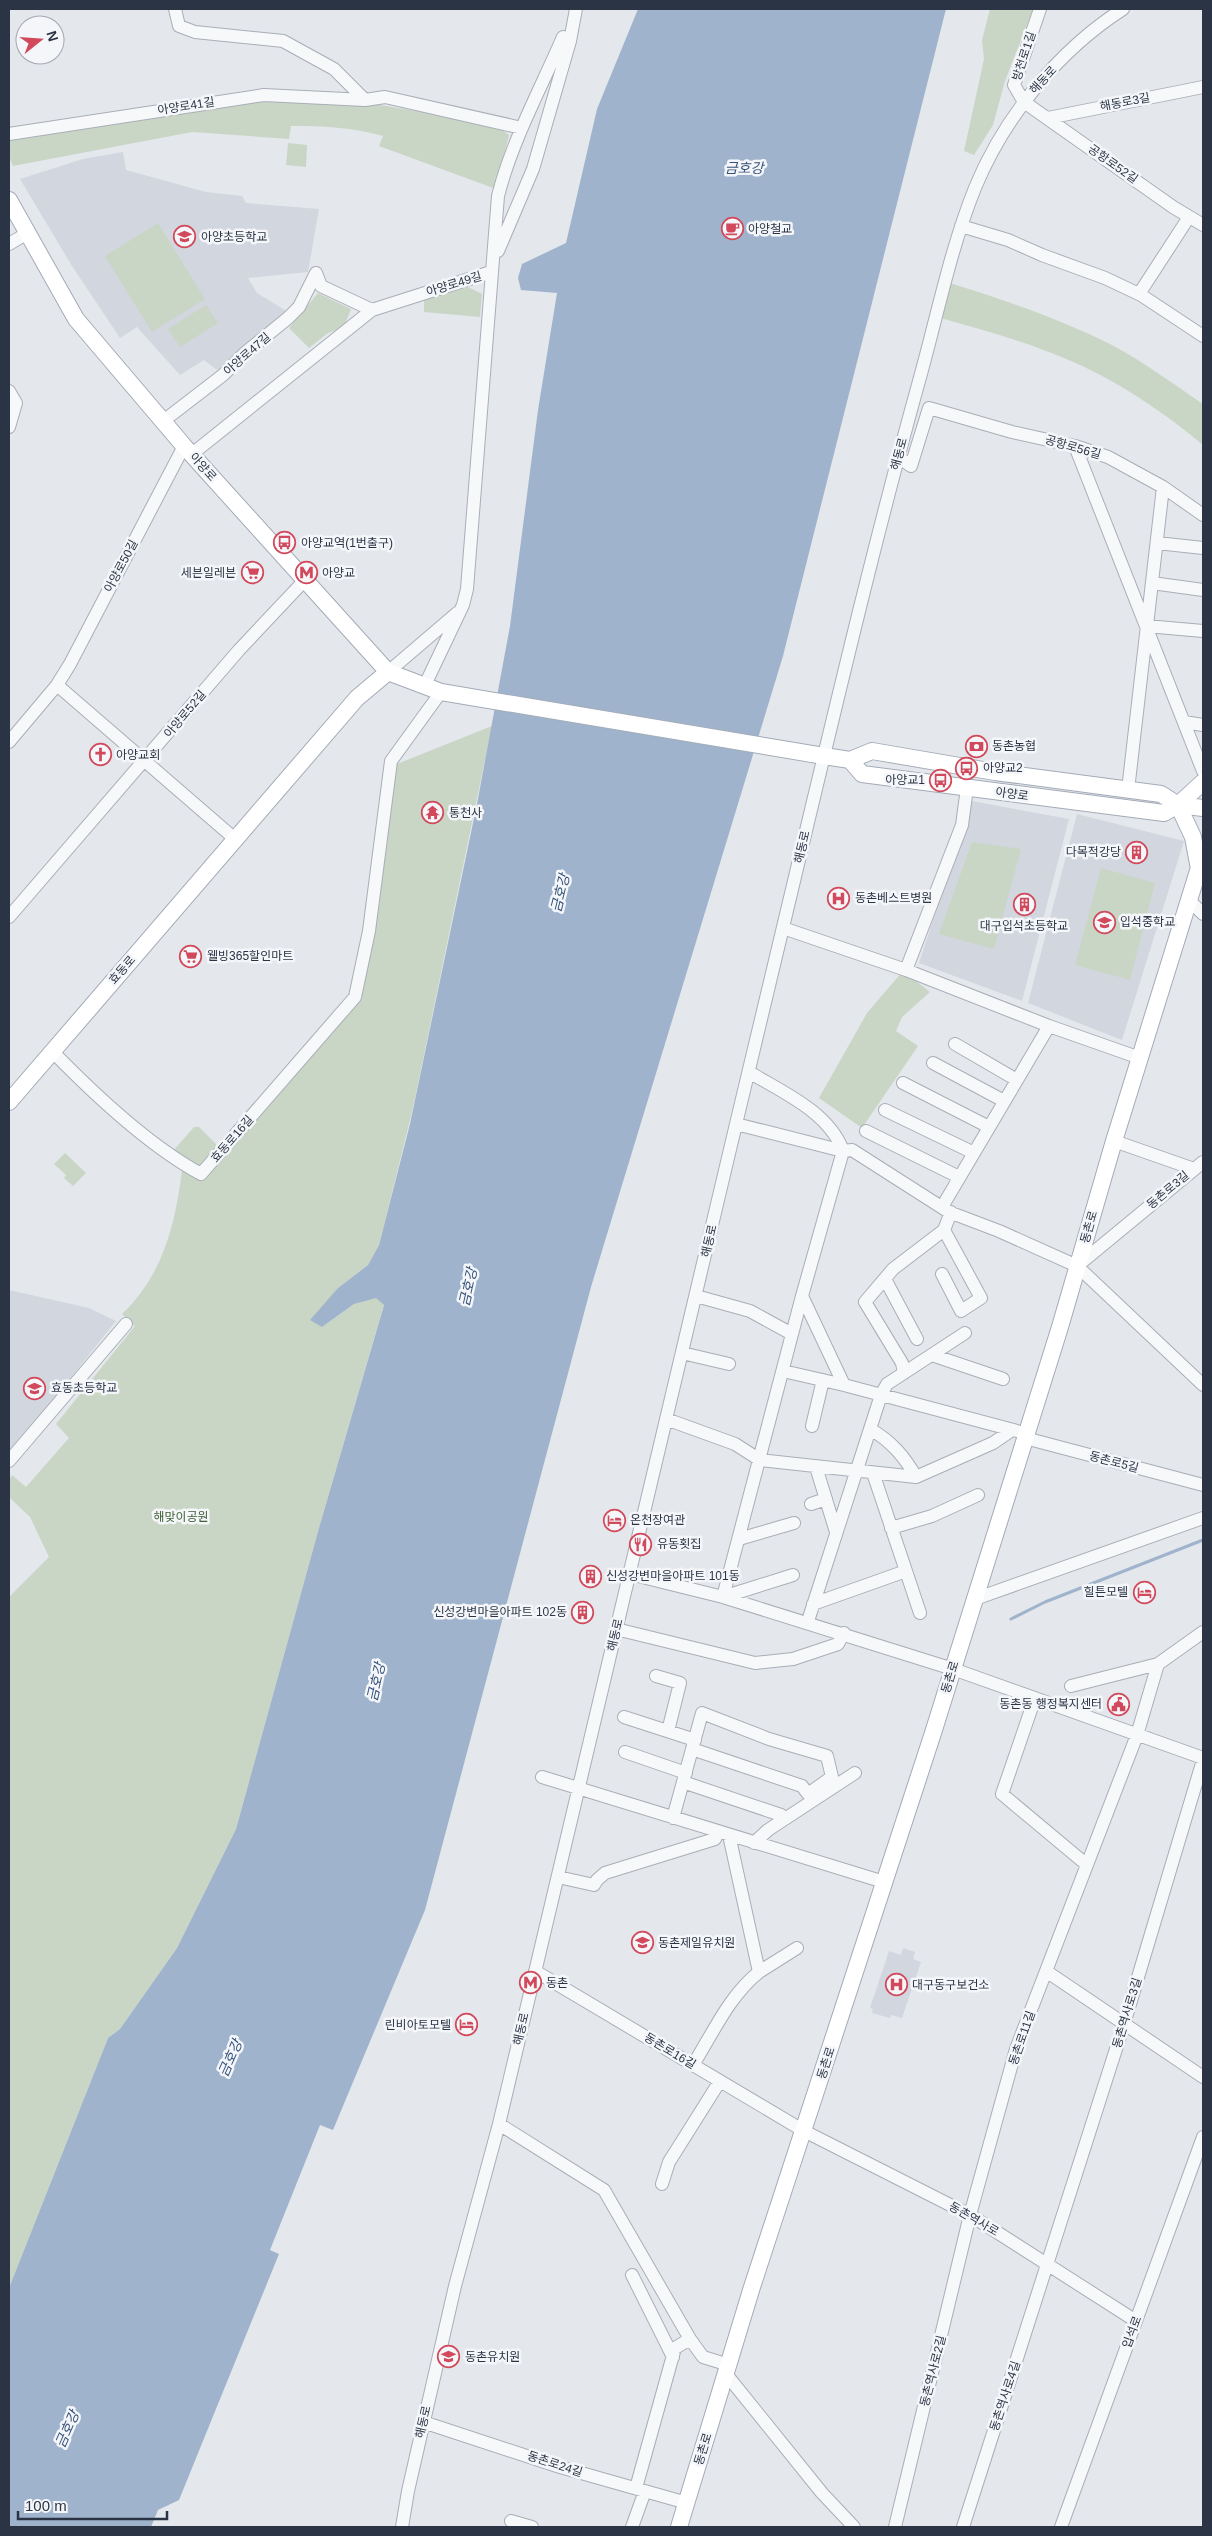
<svg xmlns="http://www.w3.org/2000/svg" width="1212" height="2536" viewBox="0 0 1212 2536" font-family="Arial,'Noto Sans KR',sans-serif">
  <style>
    .built { fill: #d2d6de }
    .green { fill: #c9d6c5 }
    .water { fill: #9fb4cc }
    .lines { fill: none; stroke-linecap: round; stroke-linejoin: round }
    .stream { stroke: #9fb4cc; stroke-width: 3 }
    .minor-casing { stroke: #a9aeb7; stroke-width: 14 }
    .major-casing { stroke: #a3abb8; stroke-width: 18 }
    .minor { stroke: #f7f8fa; stroke-width: 12 }
    .major { stroke: #fff; stroke-width: 16 }
    .labels { text-anchor: middle; dominant-baseline: central; stroke-width: 5; stroke-linejoin: round; paint-order: stroke }
    .street-label { font-size: 12px; fill: #2b3445; stroke: #f4f6f9 }
    .poi-label { font-size: 12px; fill: #2b3445; stroke: #f4f6f9; text-anchor: start }
    .park-label { font-size: 12px; fill: #3f6138; stroke: #f4f6f9 }
    .water-label { font-size: 14px; font-style: italic; fill: #34527a; stroke: #f4f6f9 }
  </style>
  <rect width="100%" height="100%" fill="#e4e7ec"/>
  <path class="built" d="M123,152L126,170L206,192L242,196L246,203L319,209L308,272L248,278L257,293L288,312L217,370L204,360L180,375L137,327L120,338L72,266L20,179L83,159Z
    M972,801L1069,819L1022,1001L919,963Z
    M1077,814L1184,841L1122,1040L1028,1003Z
    M9,1290L89,1308L116,1321L9,1455Z
    M903,1948L915,1952L913,1959L921,1962L902,2018L891,2015L890,2018L872,2013L873,2009L870,2008L889,1951L901,1955Z"/>
  <path class="green" d="M990,9H1033L1005,81L993,125L974,155L964,151L984,59L982,40Z
    M263,100L374,104L428,113L502,130L509,135L496,189L379,146L383,136C352,127 323,126 291,126L289,139L192,132L13,166L9,157V141Z
    M288,143L307,145L306,167L286,165Z
    M158,223L205,299L152,332L105,256Z
    M946,282C1002,299 1057,318 1110,344C1143,361 1173,384 1203,404V445C1161,410 1115,379 1064,358C1023,341 980,329 937,317Z
    M464,285L482,294L480,317L424,312V299Z
    M318,293L351,309L344,327L328,333L309,348L289,328Z
    M206,305L218,323L180,347L168,329Z
    M492,726L413,1108L379,1245L368,1265L338,1288L322,1327L354,1304L376,1297L384,1304L319,1528L236,1829L177,1948L120,2029L108,2038L9,2288V1597L49,1557L30,1517L9,1497V1480L12,1475L26,1487L69,1438L56,1424L135,1326L122,1314C163,1275 175,1225 182,1171L199,1180L354,1005L397,764Z
    M972,842L1021,849L994,949L939,934Z
    M1101,868L1155,883L1130,980L1075,965Z
    M903,971L930,992L902,1017L896,1031L918,1046L862,1128L819,1098L867,1013Z
    M194,1127H199L219,1147L202,1167H195L173,1151Z
    M65,1153L86,1173L73,1186L64,1178L66,1175L54,1164Z"/>
  <path class="water" d="M638,9H946L783,656L591,1287L425,1910L333,2130L320,2125L270,2250L279,2254L179,2500L158,2510L151,2527H9V2288L108,2038L120,2029L177,1948L236,1829L319,1528L384,1305L376,1298L354,1304L322,1327L310,1320L338,1288L368,1265L379,1245L410,1124L477,804L510,626L538,410L557,293L521,290L518,278L522,264L566,243L597,109Z"/>
  <g class="lines">
    <path class="stream" d="M1011,1619L1045,1602L1203,1540"/>
    <defs>
      <path id="minor" d="M175,9L179,26L195,32L283,41L334,69L365,100
        M1040,9L1014,85L1024,102L1173,207L1203,225
        M1048,118L1203,87
        M9,134L264,95L365,100L385,97L522,128
        M961,226L1008,240L1042,255L1105,278L1141,295L1203,336
        M9,244L26,234
        M498,251L533,169L570,41L576,9
        M316,273L321,286L372,310
        M1139,294L1189,217
        M9,391L16,403L9,427
        M162,422L223,375L245,353L288,318L299,307L316,273
        M1075,446L1203,771
        M192,454L372,310L491,272
        M898,457L911,466L929,408L1012,432L1075,446L1108,457L1163,487L1203,515
        M1157,543L1203,548
        M1152,583L1203,590
        M1146,626L1203,631
        M388,672L457,613
        M57,685L235,839
        M424,687L463,605L467,589L498,196C512,141 540,90 563,37L570,41
        M1184,722L1203,725
        M9,742L57,685L70,664L184,446
        M1128,790L1163,487
        M1189,900L1203,914
        M9,917L239,650L304,581
        M783,928L906,970L962,825L967,788
        M906,970L1049,1026L1140,1058
        M955,1044L1017,1080
        M53,1052C93,1093 151,1147 201,1174L355,997L369,931L391,761L441,692
        M933,1063L1004,1101
        M903,1083L989,1127
        M885,1110L974,1153
        M736,1124L843,1151L852,1150L949,1212L999,1231L1077,1266L1203,1385
        M866,1131L959,1177
        M1114,1141L1194,1169
        M942,1207L1049,1026
        M1077,1266L1203,1162
        M942,1274L961,1311L981,1298L944,1230L951,1212
        M885,1279L917,1339
        M696,1296L750,1311L792,1334
        M802,1296L844,1385
        M682,1353L729,1364
        M932,1355L1003,1379
        M783,1371L844,1385L1017,1431
        M904,1373L902,1363L865,1302L893,1269L944,1230
        M666,1419L735,1444L760,1460L916,1477L993,1443L1012,1430
        M812,1426L823,1380
        M870,1429C891,1441 904,1456 916,1477
        M1025,1438L1203,1485
        M9,1461L126,1324
        M816,1467L836,1532
        M811,1504L826,1499
        M891,1528L932,1516L978,1495
        M739,1539L794,1523
        M906,1571L920,1613
        M630,1574L723,1597L802,1296L843,1151C829,1112 782,1092 749,1072
        M723,1597L953,1669L1203,1758
        M723,1597L793,1575
        M975,1599L1203,1518
        M813,1604L906,1571L873,1473
        M808,1621L881,1395L887,1384L965,1333
        M616,1629L755,1663L793,1659L838,1644L844,1633
        M656,1676L680,1683L668,1731
        M1071,1686L1158,1664L1203,1632
        M1035,1698L1002,1794L1087,1865
        M624,1717L695,1740
        M625,1752L686,1773
        M542,1777L884,1882
        M683,1782L781,1815L784,1819
        M673,1818L702,1713L769,1739L827,1756L832,1777L808,1794L802,1786L692,1749
        M754,1843L768,1830L855,1773
        M558,1877L594,1885L597,1880L605,1873L715,1839L718,1832
        M535,1971L804,2131L970,2215L1136,2321
        M1046,1971L1203,2077
        M759,1972L797,1948
        M693,2065C713,2033 729,1996 759,1972L729,1835
        M499,2124L604,2190L690,2339L675,2348L636,2488
        M662,2184L669,2162L720,2081
        M632,2275L673,2357
        M690,2339L703,2357L729,2365
        M726,2374L822,2493L854,2527
        M423,2422L560,2467L687,2503
        M511,2521L532,2527
        M402,2527L408,2491L455,2286L499,2124C597,1709 695,1295 794,881C834,714 873,547 919,381C937,317 950,250 975,188C1004,117 1059,50 1123,9
        M632,2527L645,2491
        M895,2527L970,2215L1016,2049L1137,1735L1158,1664
        M963,2527L1124,2024L1203,1760
        M1061,2527L1203,2137"/>
      <path id="major" d="M9,200L76,319L184,446L388,672L441,692L824,756L850,760L872,751L995,772L1161,794L1178,805L1203,808
        M850,760L862,774L1164,813L1178,805L1203,782
        M1178,805L1193,837L1199,869
        M9,1102L357,698L388,672
        M679,2527L752,2287L933,1733L1060,1327L1114,1141L1203,855"/>
    </defs>
    <use href="#minor" class="minor-casing"/>
    <use href="#major" class="major-casing"/>
    <use href="#minor" class="minor"/>
    <use href="#major" class="major"/>
  </g>
  <defs>
    <symbol id="cafe-ring" viewBox="-11 -11 22 22"><circle r="9.5" fill="#f4f6f9" stroke="#d1495b" stroke-width="1.5"/><path d="M-5.5-4.5H6V0H3Q3 3.5 0 3.5H-2.5Q-5.5 3.5-5.5 0ZM3-3.2v2h1.7v-2ZM-6 4.5H4V6H-6Z" fill="#d1495b"/></symbol>
    <symbol id="school-ring" viewBox="-11 -11 22 22"><circle r="9.5" fill="#f4f6f9" stroke="#d1495b" stroke-width="1.5"/><path d="M0-5L7-2L0 1L-7-2ZM-4 1L0 2.5L4 1V4Q0 6-4 4Z" fill="#d1495b"/></symbol>
    <symbol id="bus-ring" viewBox="-11 -11 22 22"><circle r="9.5" fill="#f4f6f9" stroke="#d1495b" stroke-width="1.5"/><path d="M-5-6H5V4H4V6H2V4H-2V6H-4V4H-5ZM-3.5-4V0h7V-4ZM-3.5 1.2v1.5H-2V1.2ZM2 1.2v1.5H3.5V1.2Z" fill="#d1495b"/></symbol>
    <symbol id="supermarket-ring" viewBox="-11 -11 22 22"><circle r="9.5" fill="#f4f6f9" stroke="#d1495b" stroke-width="1.5"/><path d="M-6-5.5h2.5l.6 2H6L4.5 2H-2.5L-4.4-4H-6ZM-1.5 3.2a1.3 1.3 0 1 0 .1 0ZM3 3.2a1.3 1.3 0 1 0 .1 0Z" fill="#d1495b"/></symbol>
    <symbol id="metro-ring" viewBox="-11 -11 22 22"><circle r="9.5" fill="#f4f6f9" stroke="#d1495b" stroke-width="1.5"/><path d="M-5.5 5V-5H-3L0 0L3-5H5.5V5H3V-.5L0 4L-3-.5V5Z" fill="#d1495b"/></symbol>
    <symbol id="bank-ring" viewBox="-11 -11 22 22"><circle r="9.5" fill="#f4f6f9" stroke="#d1495b" stroke-width="1.5"/><path d="M-6-4H6V4H-6ZM0-2.3a2.3 2.3 0 1 0 0 4.6a2.3 2.3 0 1 0 0-4.6Z" fill="#d1495b"/></symbol>
    <symbol id="church-ring" viewBox="-11 -11 22 22"><circle r="9.5" fill="#f4f6f9" stroke="#d1495b" stroke-width="1.5"/><path d="M-1.2-6h2.4v3.5h3.3v2.4h-3.3V6h-2.4V-.1h-3.3v-2.4h3.3Z" fill="#d1495b"/></symbol>
    <symbol id="temple-ring" viewBox="-11 -11 22 22"><circle r="9.5" fill="#f4f6f9" stroke="#d1495b" stroke-width="1.5"/><path d="M0-6L5-2H3V0L6.5 2.5H4V6H1.5V3h-3V6H-4V2.5H-6.5L-3 0V-2H-5Z" fill="#d1495b"/></symbol>
    <symbol id="building-ring" viewBox="-11 -11 22 22"><circle r="9.5" fill="#f4f6f9" stroke="#d1495b" stroke-width="1.5"/><path d="M-4-6H4V6H1V3H-1V6H-4ZM-2.5-4.3h1.7v1.8h-1.7ZM.8-4.3h1.7v1.8H.8ZM-2.5-1h1.7V.8h-1.7ZM.8-1h1.7V.8H.8Z" fill="#d1495b"/></symbol>
    <symbol id="hospital-ring" viewBox="-11 -11 22 22"><circle r="9.5" fill="#f4f6f9" stroke="#d1495b" stroke-width="1.5"/><path d="M-5-5h3v3.5h4V-5h3V5h-3V1.5h-4V5h-3Z" fill="#d1495b"/></symbol>
    <symbol id="hotel-ring" viewBox="-11 -11 22 22"><circle r="9.5" fill="#f4f6f9" stroke="#d1495b" stroke-width="1.5"/><path d="M-6-4.5h1.5V1H6V5H4.5V3h-9V5H-6ZM-4 0a1.8 1.8 0 1 1 3.6 0ZM.5 0V-2.5h3Q6-2.5 6 0Z" fill="#d1495b"/></symbol>
    <symbol id="restaurant-ring" viewBox="-11 -11 22 22"><circle r="9.5" fill="#f4f6f9" stroke="#d1495b" stroke-width="1.5"/><path d="M-5-6h1v4h1v-4h1v4h1v-4h1v5L-1.5 .5V6h-2V.5L-5-1ZM5-6V6H3V1.5H1.5Q1.5-4 5-6Z" fill="#d1495b"/></symbol>
    <symbol id="civic-ring" viewBox="-11 -11 22 22"><circle r="9.5" fill="#f4f6f9" stroke="#d1495b" stroke-width="1.5"/><path d="M-.6-6.5H3V-4.5H.6V-3L4-1V1h2V6H-6V1h2V-1L-.6-3ZM-1.2 2.5V6h2.4V2.5Z" fill="#d1495b"/></symbol>
  </defs>
  <g fill-rule="evenodd">
    <use href="#cafe-ring" x="720" y="216" width="25" height="25"/>
    <use href="#school-ring" x="172" y="224" width="25" height="25"/>
    <use href="#bus-ring" x="272" y="530" width="25" height="25"/>
    <use href="#supermarket-ring" x="240" y="560" width="25" height="25"/>
    <use href="#metro-ring" x="294" y="560" width="25" height="25"/>
    <use href="#bank-ring" x="964" y="734" width="25" height="25"/>
    <use href="#church-ring" x="88" y="742" width="25" height="25"/>
    <use href="#bus-ring" x="954" y="756" width="25" height="25"/>
    <use href="#bus-ring" x="928" y="768" width="25" height="25"/>
    <use href="#temple-ring" x="420" y="800" width="25" height="25"/>
    <use href="#building-ring" x="1124" y="840" width="25" height="25"/>
    <use href="#hospital-ring" x="826" y="886" width="25" height="25"/>
    <use href="#building-ring" x="1012" y="892" width="25" height="25"/>
    <use href="#school-ring" x="1092" y="910" width="25" height="25"/>
    <use href="#supermarket-ring" x="178" y="944" width="25" height="25"/>
    <use href="#school-ring" x="22" y="1376" width="25" height="25"/>
    <use href="#hotel-ring" x="602" y="1508" width="25" height="25"/>
    <use href="#restaurant-ring" x="628" y="1532" width="25" height="25"/>
    <use href="#building-ring" x="578" y="1564" width="25" height="25"/>
    <use href="#hotel-ring" x="1132" y="1580" width="25" height="25"/>
    <use href="#building-ring" x="570" y="1600" width="25" height="25"/>
    <use href="#civic-ring" x="1106" y="1692" width="25" height="25"/>
    <use href="#school-ring" x="630" y="1930" width="25" height="25"/>
    <use href="#metro-ring" x="518" y="1970" width="25" height="25"/>
    <use href="#hospital-ring" x="884" y="1972" width="25" height="25"/>
    <use href="#hotel-ring" x="454" y="2012" width="25" height="25"/>
    <use href="#school-ring" x="436" y="2344" width="25" height="25"/>
  </g>
  <g class="labels">
    <g class="street-label">
      <text transform="translate(1024 56) rotate(-72)">방천로1길</text>
      <text transform="translate(1043 80) rotate(-47)">해동로</text>
      <text transform="translate(1125 102) rotate(-11)">해동로3길</text>
      <text transform="translate(186 106) rotate(-9)">아양로41길</text>
      <text transform="translate(1113 164) rotate(35)">공항로52길</text>
      <text transform="translate(454 284) rotate(-17)">아양로49길</text>
      <text transform="translate(247 354) rotate(-41)">아양로47길</text>
      <text transform="translate(1073 447) rotate(16)">공항로56길</text>
      <text transform="translate(899 454) rotate(-75)">해동로</text>
      <text transform="translate(203 467) rotate(48)">아양로</text>
      <text transform="translate(121 566) rotate(-62)">아양로50길</text>
      <text transform="translate(185 714) rotate(-50)">아양로52길</text>
      <text transform="translate(1012 794) rotate(8)">아양로</text>
      <text transform="translate(802 847) rotate(-77)">해동로</text>
      <text transform="translate(122 970) rotate(-49)">효동로</text>
      <text transform="translate(232 1139) rotate(-49)">효동로16길</text>
      <text transform="translate(1168 1190) rotate(-40)">동촌로3길</text>
      <text transform="translate(1089 1227) rotate(-74)">동촌로</text>
      <text transform="translate(709 1241) rotate(-77)">해동로</text>
      <text transform="translate(1114 1462) rotate(15)">동촌로5길</text>
      <text transform="translate(615 1635) rotate(-77)">해동로</text>
      <text transform="translate(950 1677) rotate(-73)">동촌로</text>
      <text transform="translate(1127 2013) rotate(-73)">동촌역사로3길</text>
      <text transform="translate(521 2029) rotate(-77)">해동로</text>
      <text transform="translate(1022 2038) rotate(-71)">동촌로11길</text>
      <text transform="translate(670 2051) rotate(31)">동촌로16길</text>
      <text transform="translate(826 2063) rotate(-72)">동촌로</text>
      <text transform="translate(974 2219) rotate(30)">동촌역사로</text>
      <text transform="translate(1132 2332) rotate(-70)">입석로</text>
      <text transform="translate(933 2371) rotate(-76)">동촌역사로2길</text>
      <text transform="translate(1005 2396) rotate(-72)">동촌역사로4길</text>
      <text transform="translate(423 2422) rotate(-77)">해동로</text>
      <text transform="translate(703 2449) rotate(-73)">동촌로</text>
      <text transform="translate(555 2464) rotate(18)">동촌로24길</text>
    </g>
    <g class="poi-label">
      <text x="748" y="229">아양철교</text>
      <text x="201" y="237">아양초등학교</text>
      <text x="301" y="543">아양교역(1번출구)</text>
      <text x="236" y="573" text-anchor="end">세븐일레븐</text>
      <text x="322" y="573">아양교</text>
      <text x="992" y="746">동촌농협</text>
      <text x="116" y="755">아양교회</text>
      <text x="983" y="768">아양교2</text>
      <text x="925" y="780" text-anchor="end">아양교1</text>
      <text x="449" y="813">통천사</text>
      <text x="1121" y="852" text-anchor="end">다목적강당</text>
      <text x="855" y="898">동촌베스트병원</text>
      <text x="1120" y="922">입석중학교</text>
      <text x="1024" y="926" text-anchor="middle">대구입석초등학교</text>
      <text x="207" y="956">웰빙365할인마트</text>
      <text x="51" y="1388">효동초등학교</text>
      <text x="630" y="1520">온천장여관</text>
      <text x="657" y="1544">유동횟집</text>
      <text x="606" y="1576">신성강변마을아파트 101동</text>
      <text x="1128" y="1592" text-anchor="end">힐튼모텔</text>
      <text x="567" y="1612" text-anchor="end">신성강변마을아파트 102동</text>
      <text x="1102" y="1704" text-anchor="end">동촌동 행정복지센터</text>
      <text x="658" y="1943">동촌제일유치원</text>
      <text x="546" y="1983">동촌</text>
      <text x="912" y="1985">대구동구보건소</text>
      <text x="451" y="2025" text-anchor="end">린비아토모텔</text>
      <text x="465" y="2357">동촌유치원</text>
    </g>
    <g class="park-label">
      <text x="181" y="1517">해맞이공원</text>
    </g>
    <g class="water-label">
      <text x="744" y="168">금호강</text>
      <text transform="translate(560 893) rotate(-76)">금호강</text>
      <text transform="translate(468 1287) rotate(-77)">금호강</text>
      <text transform="translate(376 1682) rotate(-77)">금호강</text>
      <text transform="translate(230 2058) rotate(-66)">금호강</text>
      <text transform="translate(67 2429) rotate(-66)">금호강</text>
    </g>
  </g>
  <rect width="1212" height="2536" fill="none" stroke="#2b3445" stroke-width="20"/>
  <g transform="translate(40 40) rotate(73)"><circle r="24" fill="#f4f6f9" stroke="#a4a8b1"/>
  <path d="M0-4L9 19L0 12L-9 19Z" fill="#d1495b"/>
  <text y="-8" font-size="14" font-weight="bold" text-anchor="middle" fill="#2b3445">N</text>
  </g>
  <path d="M18 2511v8h149v-8" fill="none" stroke="#2b3445" stroke-width="2.5"/>
  <text x="25" y="2511" font-size="15" fill="#2b3445" stroke="#f4f6f9" stroke-width="4" paint-order="stroke">100 m</text>
</svg>
